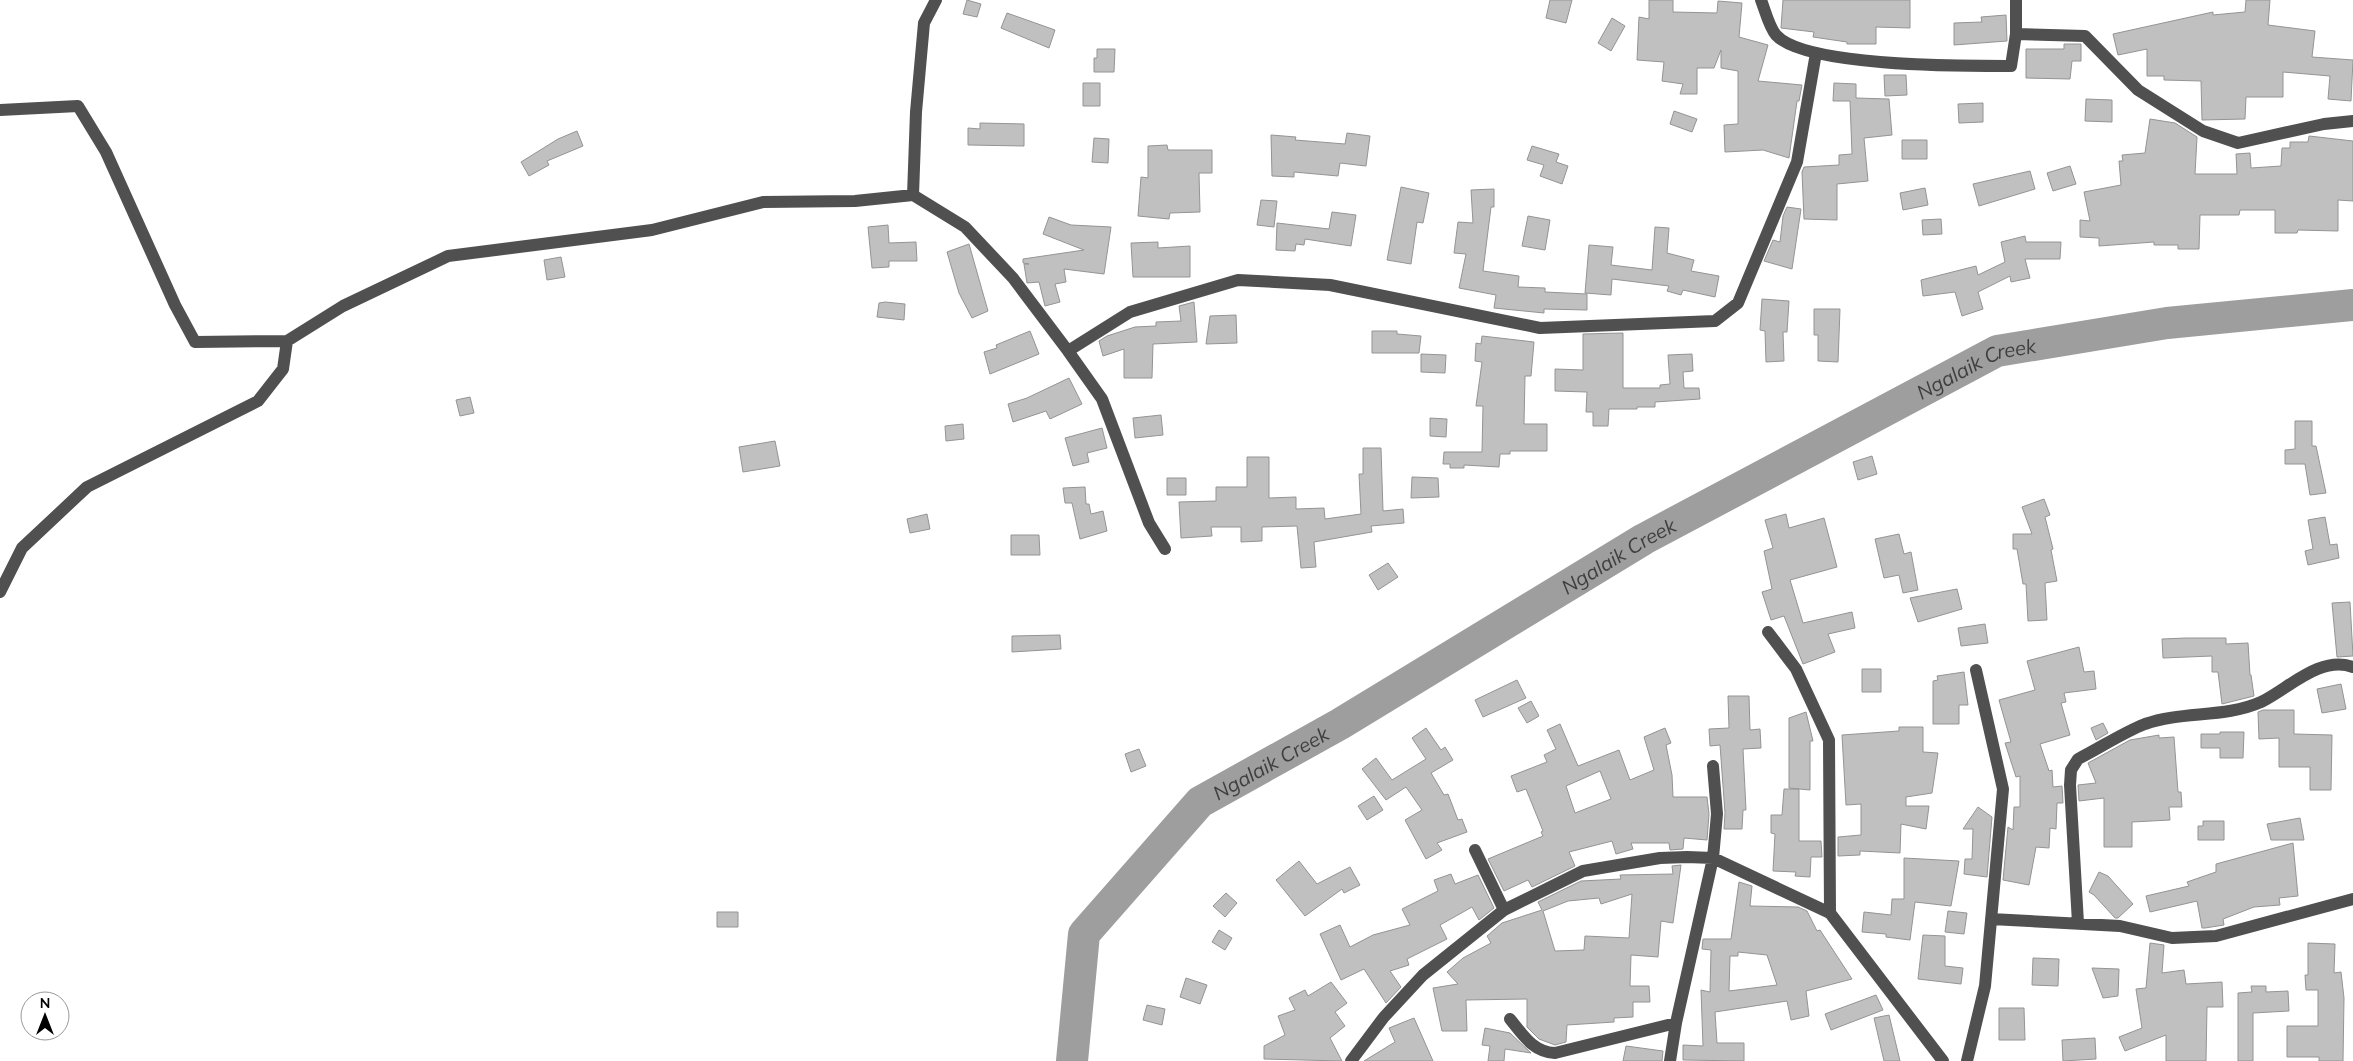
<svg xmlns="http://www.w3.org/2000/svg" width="2353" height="1061" viewBox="0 0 2353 1061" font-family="Mulish,sans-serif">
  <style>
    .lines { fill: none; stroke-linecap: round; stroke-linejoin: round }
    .river { stroke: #9e9e9e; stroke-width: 32 }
    .building { fill: #c0c0c0; stroke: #949494; fill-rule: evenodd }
    .minor { stroke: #505050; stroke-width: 12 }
    .labels { text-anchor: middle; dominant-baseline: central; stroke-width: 5; stroke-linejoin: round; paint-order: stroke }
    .water-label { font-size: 20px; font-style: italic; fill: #3f3f3f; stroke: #fff }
  </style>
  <rect width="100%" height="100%" fill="#fff"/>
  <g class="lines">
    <path class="river" id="s1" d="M1072,1061L1084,934L1200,802L1340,724L1644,539L1997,351L2167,323L2353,305"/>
  </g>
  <path class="building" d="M967,0L981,4L977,17L963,14Z
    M1550,0H1572L1566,23L1546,18Z
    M1649,0H1673V12L1717,13L1718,1L1742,3L1739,37L1768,45L1758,81L1802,85L1799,101H1797L1789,158L1763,150L1725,152L1724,125L1738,124V71L1721,68V50L1714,68H1697V94H1680L1683,84L1662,81L1664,62L1637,60L1639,17L1649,19Z
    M1783,0H1910V28L1876,27V44H1847V42L1813,37L1814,32L1781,28Z
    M2246,0H2270L2268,25L2315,31L2312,57L2353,60L2351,101L2328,99L2330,76L2283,72V97H2246L2245,119L2202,120L2201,81L2164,80V76H2147V49L2118,55L2113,34L2213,12V15L2245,12Z
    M1007,13L1055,30L1049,48L1001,28Z
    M2006,15L2007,41L1954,45V23L1982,22L1981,17Z
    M1612,18L1625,26L1611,51L1598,43Z
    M2064,44H2081V61H2072L2070,79L2026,78V49H2064Z
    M1097,49H1115L1114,72H1094V58H1097Z
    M1884,75H1906L1907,95L1885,96Z
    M1083,83H1100V106H1083Z
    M1834,83L1856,84V98L1889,99L1892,135L1864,138L1868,181L1837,184V220L1804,219L1802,172L1804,167L1839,165V155L1852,154L1850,101H1833Z
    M2086,99L2112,100V122L2085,121Z
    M1983,103V122L1959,123L1958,104Z
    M1674,111L1697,119L1692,132L1670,124Z
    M2150,119L2175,123L2197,137L2195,174H2237L2236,154L2250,153L2251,168L2281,166L2282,148H2290V142H2308L2309,136L2353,141V201L2338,200V231L2298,230L2297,233H2275V210H2240L2239,215H2200L2199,249H2178V245H2154V242L2099,246V238L2080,237V220L2090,221L2084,192L2121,185L2119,161H2123L2122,155L2145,153Z
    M980,123L1024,124V146L968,145V128L980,129Z
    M577,131L583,146L547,161L549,165L529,176L521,162L558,139Z
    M1347,133L1370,136L1366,166L1340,163L1338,176L1294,172V177L1272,176L1271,135L1296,137L1295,140L1345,144Z
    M1094,138L1109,139L1108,163L1092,162Z
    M1902,140H1927V159H1902Z
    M1167,145L1168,150H1212V173H1199L1200,212L1170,213L1169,219L1138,216L1141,177L1148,178V146Z
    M1532,146L1559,154L1556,162L1568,166L1562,184L1540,176L1544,165L1527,160Z
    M2070,166L2076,184L2053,191L2047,173Z
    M2030,171L2035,189L1979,206L1973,184Z
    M1401,187L1429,193L1423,223L1417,222L1411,264L1387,260Z
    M1925,188L1928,205L1903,210L1900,193Z
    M1494,189V207H1491L1483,271L1519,276L1518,287L1545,288V292L1587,294V310L1544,309V313L1494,308L1496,295L1459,288L1466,254L1454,253L1458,222L1473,223L1471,190Z
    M1261,200L1277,201L1274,227L1257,225Z
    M1787,207L1801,209L1792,269L1764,261L1773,240L1780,242L1783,216Z
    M1332,212L1356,215L1351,246L1305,239L1304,245L1296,244L1295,251L1276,250L1277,223L1329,229Z
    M1528,216L1550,220L1545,250L1522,246Z
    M1049,217L1071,225L1111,227L1104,274L1064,269L1066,282L1055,284L1060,302L1045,306L1039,282L1027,283L1024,264H1029L1023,263V259L1084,250L1043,234Z
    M1941,219L1942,234L1923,235L1922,220Z
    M888,225L889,243L916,242L917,261H889V267L872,268L868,227Z
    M1655,227L1669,228L1667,253L1694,260L1691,271L1719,276L1715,297L1683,290L1681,295L1667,291L1669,286L1612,279L1611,295L1585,293L1589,245L1613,247L1611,265L1652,270Z
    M2025,236L2026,242H2061L2060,259H2025L2030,278L2011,282L2010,276L1978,292L1983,309L1962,316L1955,292L1923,296L1921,280L1976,266L1978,275L2005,262L2001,242Z
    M1158,242V248L1190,246V277H1133L1131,243Z
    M969,244L988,311L972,318L959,293L947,252Z
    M561,257L565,277L547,280L544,260Z
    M1762,299L1789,301L1787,332H1783L1784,361L1766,362L1765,331L1760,330Z
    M885,302L905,304L904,320L877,317L879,303Z
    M1194,302L1197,342L1153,344L1152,378H1124V349L1103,356L1099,341L1107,336L1135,327L1156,326V322L1181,321L1179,306Z
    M1814,309H1840L1838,362L1818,361V335H1814Z
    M1236,315L1237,343L1206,344L1210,316Z
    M1030,331L1039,354L990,374L984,352L997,348L996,345Z
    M1372,331H1397V334L1421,336L1419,353H1372Z
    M1623,333V388H1660V385L1670,384L1668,355L1692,354L1693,371L1683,372L1684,388H1699L1700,399L1655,402V407H1637V409H1609L1608,426H1593V412H1586L1587,392L1555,391V369L1583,370V334Z
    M1482,336L1534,342L1531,376H1525L1524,424H1547V451H1510V454H1500L1499,467L1464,465V468H1450V464H1443L1444,452H1482L1483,406H1476L1482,362L1475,361L1476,343L1481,344Z
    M1421,354L1446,355L1445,373L1421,372Z
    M1069,378L1082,404L1050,419L1046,411L1013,422L1008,404L1027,398Z
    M470,397L474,413L460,416L456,400Z
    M1161,415L1163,435L1135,438L1133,418Z
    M1430,418L1447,419L1446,437L1430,436Z
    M2295,421H2312V446H2316L2326,493L2310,495L2305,464H2285V450L2295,449Z
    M963,424L964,439L946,441L945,426Z
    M1102,428L1107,448L1087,453L1089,462L1073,466L1065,438Z
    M775,441L780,466L743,472L739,447Z
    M1363,448H1381L1383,511L1403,509L1404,523L1371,526L1372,532L1314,542L1316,567L1301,568L1297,526L1262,527V541L1241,542V527H1211L1212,536L1181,538L1179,502L1216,501V487H1247V457H1269V498L1296,497V509L1324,508L1325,519L1361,514L1359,474H1363Z
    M1872,456L1877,474L1858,480L1853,462Z
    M1412,477L1438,478L1439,497L1411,498Z
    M1167,478H1186V495H1167Z
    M1085,487L1086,504H1089L1091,514L1103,511L1107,531L1080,539L1072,503H1065L1063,488Z
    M2044,499L2050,515L2045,517L2053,549L2051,550L2057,581L2045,583L2047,620L2028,621L2026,584H2023L2017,549H2013V534H2032L2022,507Z
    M927,514L930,529L910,533L907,519Z
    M1786,514L1789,528L1824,518L1837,567L1790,580L1803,623L1852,612L1855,628L1828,634L1835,652L1803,664L1784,616L1771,620L1762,592L1772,589L1764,551L1773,548L1765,520Z
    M2325,517L2330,545L2337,544L2339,558L2308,565L2305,551L2313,549L2308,520Z
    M1899,534L1904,554L1911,552L1918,590L1903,593L1899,575L1884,578L1875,539Z
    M1011,535H1039L1040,555H1011Z
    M1388,563L1398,577L1378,590L1369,575Z
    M1957,589L1962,609L1918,622L1910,598Z
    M2350,602L2353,656L2337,657L2332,603Z
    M1985,624L1988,643L1961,646L1958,628Z
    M1060,635L1061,649L1012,652V636Z
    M2186,638H2226V644L2248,643L2250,675H2251L2254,696L2222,704L2218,672H2212V656L2163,658L2162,639Z
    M2079,647L2084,672L2094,671L2096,689L2064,693L2066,702L2061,703L2070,735L2040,744L2049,771L2052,770L2053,787L2062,786L2063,803H2057L2056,829L2050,828L2049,848L2036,847L2029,885L2003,880L2008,827L2013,830L2014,807H2020V776L2016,777L2005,743L2011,742L1999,700L2035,690L2027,661Z
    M1862,669H1881V692H1862Z
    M1964,672L1968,705H1959V724H1933V681L1938,680L1937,676Z
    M1517,680L1526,698L1483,717L1475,700Z
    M2341,684L2346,709L2322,713L2317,689Z
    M1728,696H1749L1750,730L1760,729L1761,748L1743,749L1746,810H1743L1742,829H1724L1725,813L1720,745L1710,746L1709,729L1729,728Z
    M1531,701L1539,716L1527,723L1518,708Z
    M2263,710H2294V734L2332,735L2331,790H2310V767H2279V738L2259,739L2258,712Z
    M1806,712L1813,741H1810V790L1789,788V718Z
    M2103,723L2108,733L2096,740L2091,728Z
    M1560,724L1578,766L1619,750L1630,780L1654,770L1644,737L1665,728L1671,743L1666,745L1672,775L1673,797H1707L1709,814L1707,840L1684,838L1683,849L1670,850L1669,843H1631L1633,849L1616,854L1612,841L1569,852L1575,866L1532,887L1528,880L1504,891L1488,859L1543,836L1541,832L1543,831L1526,789L1517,792L1511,776L1547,762L1544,755L1556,749L1547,730ZM1600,771L1611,799L1575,813L1566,786Z
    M1899,727H1923V752L1938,753L1932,793L1906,797V806H1929L1926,829L1901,824L1900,853L1860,851V855L1838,856V837L1861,835V804L1846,805L1842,735L1899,731Z
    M1426,728L1441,750L1445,747L1453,760L1431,773L1444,795L1448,794L1458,820L1462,819L1467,832L1437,843L1442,850L1426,859L1405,820L1422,810L1406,787L1386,800L1362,769L1376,758L1392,780L1426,759L1412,738Z
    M2220,732H2244L2243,758H2220V748H2201V734H2220Z
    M2159,735V738L2174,737L2178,792H2181L2182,807H2169L2170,820L2132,822V847H2104V798L2079,801L2078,785L2096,783L2088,763L2130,740Z
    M1139,749L1146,766L1131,772L1125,754Z
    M1784,789H1799V841H1821L1822,857H1811L1810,877L1795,876L1796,872L1773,871L1775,834L1771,833V815H1782Z
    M1374,796L1383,810L1367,820L1358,806Z
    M1978,807L1992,817L1987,877L1964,874L1965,859H1972L1973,829H1963Z
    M2300,818L2304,840H2271L2267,824Z
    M2203,821H2224V840H2198V826H2203Z
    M2293,843L2298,896L2279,898L2280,905L2254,907L2223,919L2224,925L2205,928H2202L2197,901L2150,912L2146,896L2189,886L2187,882L2216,872V864Z
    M1904,858L1959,861L1951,906L1915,902L1910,940L1886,937V934L1862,932L1864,912L1891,915L1892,899H1904Z
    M1299,861L1317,884L1350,867L1360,885L1344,893L1342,889L1305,916L1276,880Z
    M1681,865L1673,923L1661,921L1658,957L1631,955L1630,986H1649L1650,1002H1633V1017L1614,1018V1022L1567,1025L1566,1042L1555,1045L1539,1039L1527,1027V999L1466,1000L1467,1031H1442L1433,988L1458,984L1447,972L1463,958L1491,943L1487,936L1502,923L1542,910L1538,902L1581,881L1621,879L1620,875L1673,874L1672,866ZM1632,894L1629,938L1585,936L1584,950L1555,951L1543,911L1568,901L1599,898L1601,904Z
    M2099,872L2108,876L2133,904L2118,918H2115L2094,895L2089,892Z
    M1451,874L1455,884L1478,875L1494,908L1479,920L1472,907L1440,925L1447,939L1407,959L1409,965L1390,971L1401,987L1386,1003L1364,969L1341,980L1320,934L1340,925L1350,947L1373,935L1410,925L1402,909L1438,891L1434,880Z
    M1739,882L1752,886L1750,906L1798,907L1807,911L1817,931L1820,930L1852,979L1806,991L1809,1016L1791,1020L1787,1001L1715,1012L1717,1043H1744V1061L1683,1060V1045L1703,1046L1701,990L1710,992L1711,950L1702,949L1703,939H1731ZM1738,952L1767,955L1777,985L1729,991L1730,956H1738Z
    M1226,893L1237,903L1225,917L1213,906Z
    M1948,911L1967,913L1964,934L1945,932Z
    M717,912H738V927H717Z
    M1219,930L1232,938L1225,950L1212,942Z
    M1923,935L1945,936V966L1963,968L1961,984L1918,979Z
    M2150,943L2164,945L2162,973L2184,970L2186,984L2222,982L2223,1007H2207L2206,1061H2166V1035L2125,1051L2119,1037L2142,1028L2136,989L2146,988Z
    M2308,943L2335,944L2334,973L2341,972L2344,998L2343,1061H2319V1057H2287V1026H2318V990H2306L2305,975H2308Z
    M2033,958L2059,959L2058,986L2032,985Z
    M2092,968L2119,969L2118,996L2103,998Z
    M1186,978L1207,985L1200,1004L1180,997Z
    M1331,982L1347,1003L1335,1012L1345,1026L1330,1038L1342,1061L1264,1059V1046L1285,1035L1278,1016L1295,1010L1289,998L1305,990L1308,996Z
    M2251,986H2266V992L2288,991L2289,1011L2253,1013V1061H2238V993L2252,992Z
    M1876,995L1883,1010L1831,1030L1825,1014Z
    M1147,1005L1165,1009L1162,1025L1143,1020Z
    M1999,1008H2024L2025,1040H1999Z
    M1889,1015L1900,1061H1884L1874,1018Z
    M1414,1018L1433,1061H1364L1395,1042L1389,1028Z
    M1485,1028L1510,1033L1531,1053L1505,1049L1504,1061H1488L1490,1046L1482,1045Z
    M2095,1038L2096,1059L2063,1061L2062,1040Z
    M1626,1046L1663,1051L1662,1061H1623Z"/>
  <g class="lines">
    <path class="minor" d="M1761,0C1765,10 1769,27 1776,35C1805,67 1965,66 2011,66L2016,34V0
      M2016,34L2085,36L2138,90L2203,131L2238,143L2324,124L2353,121
      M0,110L78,106L106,152L175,305L195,342L287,341
      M913,195L916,112L924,23L936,0
      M1068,351L1102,399L1149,523L1165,549
      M0,592L22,548L87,487L258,401L283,369L287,341L343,306L448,256L652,230L763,202L855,201L913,195L965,227L1013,278L1068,351L1130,312L1238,280L1330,285L1540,328L1715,321L1738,303L1797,162L1816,53
      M1768,632L1796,669L1829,740L1830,913
      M1475,850L1504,910
      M1991,919L2120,926L2172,938L2216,936L2353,899
      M2078,923L2070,785L2071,770L2078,759C2100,748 2122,733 2145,724C2182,711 2225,718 2261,702C2288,689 2320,655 2353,667
      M1510,1019C1523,1035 1533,1052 1555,1053L1676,1023
      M1351,1061L1384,1017L1423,975L1504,910L1583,871L1660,858L1687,857L1713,858L1830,913L1943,1061
      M1670,1061L1676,1023L1713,858L1717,814L1713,766
      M1967,1061L1985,986L2003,789L1976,670"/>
  </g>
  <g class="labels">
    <g class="water-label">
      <text stroke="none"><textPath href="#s1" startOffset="1194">Ngalaik Creek</textPath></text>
      <text stroke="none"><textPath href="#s1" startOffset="789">Ngalaik Creek</textPath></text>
      <text stroke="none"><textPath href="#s1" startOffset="384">Ngalaik Creek</textPath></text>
    </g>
  </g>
  <g transform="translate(45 1016)"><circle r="24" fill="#ffffff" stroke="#999999"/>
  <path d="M0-4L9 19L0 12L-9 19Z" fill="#000000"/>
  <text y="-8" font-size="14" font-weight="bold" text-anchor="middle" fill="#000000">N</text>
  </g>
</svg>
